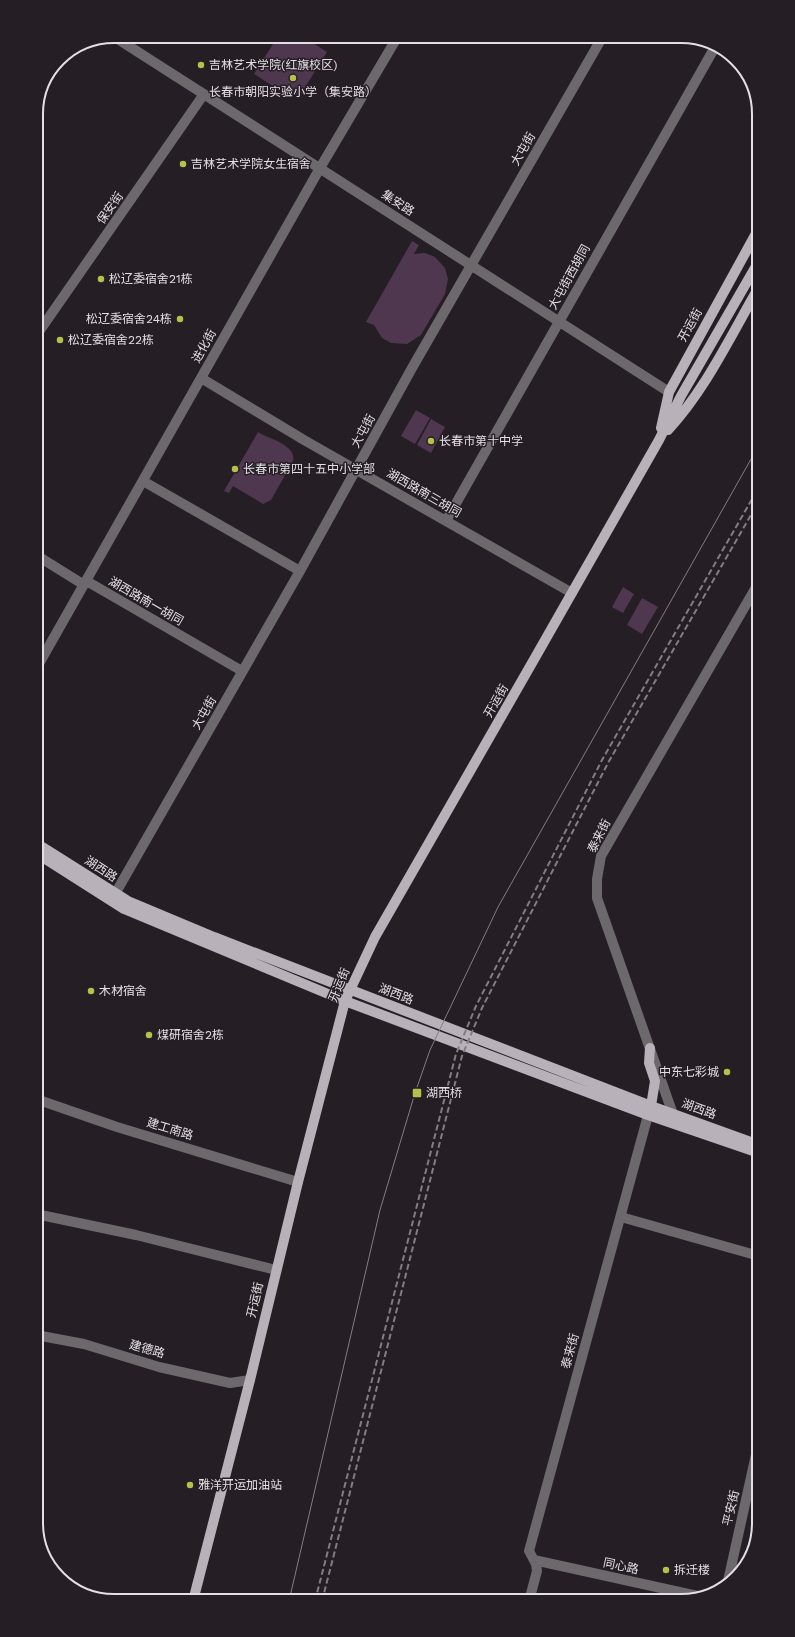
<svg xmlns="http://www.w3.org/2000/svg" width="795" height="1637" viewBox="0 0 795 1637" font-family="'Work Sans','Noto Sans SC',sans-serif">
  <style>
    .green { fill: #4e374f }
    .lines { fill: none; stroke-linecap: round; stroke-linejoin: round }
    .minor { stroke: #6c686c; stroke-width: 10 }
    .major { stroke: #b9b1b9; stroke-width: 10 }
    .tram { stroke: #837d83; stroke-width: 1 }
    .rail { stroke: #837d83; stroke-width: 2; stroke-dasharray: 6 3; stroke-linecap: butt }
    .poi-dot { fill: #b4c24b; stroke: #251e25; stroke-width: 1.5 }
    .labels { text-anchor: middle; dominant-baseline: central; stroke-width: 3; stroke-linejoin: round; paint-order: stroke }
    .poi-label { font-size: 12px; fill: #e4dfe4; stroke: #251e25; text-anchor: start }
    .street-label { font-size: 12px; fill: #e4dfe4; stroke: #251e25 }
    .rim { fill: none; stroke: #e4dfe4; stroke-width: 2 }
  </style>
  <rect width="100%" height="100%" fill="#251e25"/>
  <path class="green" d="M278,36H302L327,52L299,97L292,93L290,97L254,74Z
    M412,241L419,245L414,254L425,253L435,257L445,268L448,279L445,294L421,335L407,344L391,343L382,338L374,325L366,322Z
    M416,410L430,418L415,444L401,436Z
    M431,419L445,427L431,453L417,445Z
    M258,432C269,439 297,445 293,461L271,500L263,504L233,486L229,493L224,491Z
    M623,587L634,594L623,613L612,607Z
    M642,598L658,607L642,634L627,625Z"/>
  <g class="lines">
    <path class="minor" d="M113,36L669,392
      M36,336L204,94
      M201,378L304,440L572,593
      M143,481L300,571
      M446,521L715,47
      M36,555L81,583H90L242,671
      M36,669L320,168L398,36
      M113,901L115,894L300,571L412,368L603,36
      M36,1099L117,1127L298,1182
      M675,1120L597,898V879L601,856L759,582
      M36,1214L136,1235L276,1270
      M621,1217L759,1256
      M36,1335L84,1344L159,1367L230,1383L250,1380
      M534,1560L702,1597
      M728,1581L759,1441
      M529,1601L537,1571L536,1564L529,1551L650,1108"/>
    <path class="major" d="M661,428L669,392L759,228
      M668,430C706,389 731,335 759,287
      M36,843L128,901L214,937L651,1106L759,1145
      M36,853L124,909L345,1001L648,1115L759,1153
      M650,1048L649,1063L655,1081L651,1106
      M193,1601L250,1380L298,1182L345,1001L375,937L536,656L659,440L681,396L759,261"/>
    <path class="tram" d="M289,1601L380,1210L415,1093L430,1050L498,907L759,445"/>
    <path class="rail" d="M315,1601L456,1054L476,1006L602,760L759,487
      M322,1601L462,1056L482,1008L608,763L759,501"/>
  </g>
  <g class="poi-dot">
    <circle cx="201" cy="65" r="4"/>
    <circle cx="293" cy="78" r="4"/>
    <circle cx="183" cy="164" r="4"/>
    <circle cx="101" cy="279" r="4"/>
    <circle cx="180" cy="319" r="4"/>
    <circle cx="60" cy="340" r="4"/>
    <circle cx="431" cy="441" r="4"/>
    <circle cx="235" cy="469" r="4"/>
    <circle cx="91" cy="991" r="4"/>
    <circle cx="149" cy="1035" r="4"/>
    <circle cx="727" cy="1072" r="4"/>
    <rect x="412" y="1088" width="10" height="10" rx="2"/>
    <circle cx="190" cy="1485" r="4"/>
    <circle cx="666" cy="1570" r="4"/>
  </g>
  <g class="labels">
    <g class="poi-label">
      <text x="209" y="65">吉林艺术学院(红旗校区)</text>
      <text x="293" y="92" text-anchor="middle">长春市朝阳实验小学（集安路）</text>
      <text x="191" y="164">吉林艺术学院女生宿舍</text>
      <text x="109" y="279">松辽委宿舍21栋</text>
      <text x="172" y="319" text-anchor="end">松辽委宿舍24栋</text>
      <text x="68" y="340">松辽委宿舍22栋</text>
      <text x="439" y="441">长春市第十中学</text>
      <text x="243" y="469">长春市第四十五中小学部</text>
      <text x="99" y="991">木材宿舍</text>
      <text x="157" y="1035">煤研宿舍2栋</text>
      <text x="719" y="1072" text-anchor="end">中东七彩城</text>
      <text x="426" y="1093">湖西桥</text>
      <text x="198" y="1485">雅洋开运加油站</text>
      <text x="674" y="1570">拆迁楼</text>
    </g>
    <g class="street-label">
      <text transform="translate(523 149) rotate(-60)">大屯街</text>
      <text transform="translate(398 203) rotate(33)">集安路</text>
      <text transform="translate(110 208) rotate(-55)">保安街</text>
      <text transform="translate(569 277) rotate(-61)">大屯街西胡同</text>
      <text transform="translate(690 325) rotate(-61)">开运街</text>
      <text transform="translate(204 346) rotate(-61)">进化街</text>
      <text transform="translate(363 431) rotate(-61)">大屯街</text>
      <text transform="translate(424 493) rotate(30)">湖西路南三胡同</text>
      <text transform="translate(146 601) rotate(30)">湖西路南一胡同</text>
      <text transform="translate(496 701) rotate(-60)">开运街</text>
      <text transform="translate(204 713) rotate(-60)">大屯街</text>
      <text transform="translate(599 836) rotate(-63)">泰来街</text>
      <text transform="translate(101 869) rotate(33)">湖西路</text>
      <text transform="translate(339 985) rotate(-67)">开运街</text>
      <text transform="translate(396 994) rotate(21)">湖西路</text>
      <text transform="translate(699 1109) rotate(20)">湖西路</text>
      <text transform="translate(170 1129) rotate(17)">建工南路</text>
      <text transform="translate(255 1300) rotate(-77)">开运街</text>
      <text transform="translate(147 1349) rotate(16)">建德路</text>
      <text transform="translate(570 1351) rotate(-75)">泰来街</text>
      <text transform="translate(731 1508) rotate(-77)">平安街</text>
      <text transform="translate(621 1566) rotate(12)">同心路</text>
    </g>
  </g>
  <path d="M0 0H795V1637H0ZM114 43H681A71 71 0 0 1 752 114V1523A71 71 0 0 1 681 1594H114A71 71 0 0 1 43 1523V114A71 71 0 0 1 114 43Z" fill="#251e25" fill-rule="evenodd"/>
  <path class="rim" d="M114 43H681A71 71 0 0 1 752 114V1523A71 71 0 0 1 681 1594H114A71 71 0 0 1 43 1523V114A71 71 0 0 1 114 43Z"/>
</svg>
